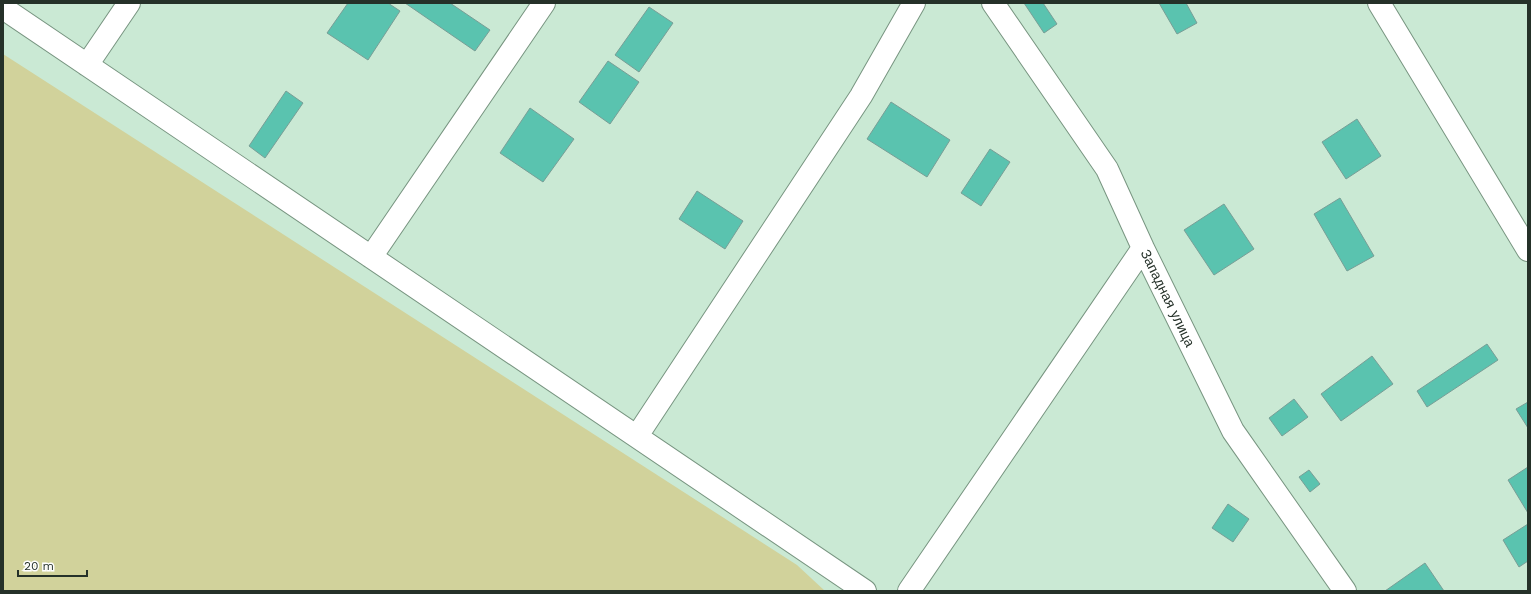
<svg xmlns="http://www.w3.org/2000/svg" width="1531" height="594" viewBox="0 0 1531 594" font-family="'Work Sans',sans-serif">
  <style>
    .green { fill: #d1d29b }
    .building { fill: #5ac3af; stroke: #789e96 }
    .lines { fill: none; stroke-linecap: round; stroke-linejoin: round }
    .minor-casing { stroke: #789581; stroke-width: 24 }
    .minor { stroke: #fff; stroke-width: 22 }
    .labels { text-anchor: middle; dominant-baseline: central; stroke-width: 3; stroke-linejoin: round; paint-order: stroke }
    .street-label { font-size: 14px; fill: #253129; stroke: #fff }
  </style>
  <rect width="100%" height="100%" fill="#cae9d4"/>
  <path class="green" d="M3,54L797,565L825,591H3Z"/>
  <path class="building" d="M348,3H388L400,11L368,60L327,33Z
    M405,3H450L490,30L475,51Z
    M1024,3H1043L1057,24L1044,33Z
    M1159,3H1186L1197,23L1177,34Z
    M649,7L673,23L639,72L615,55Z
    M608,61L639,82L610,124L579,102Z
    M286,91L303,103L265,158L249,146Z
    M891,102L950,140L927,177L867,139Z
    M530,108L574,139L543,182L500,153Z
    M1357,119L1381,156L1346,179L1322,142Z
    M990,149L1010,162L981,206L961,193Z
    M697,191L743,221L725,249L679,219Z
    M1340,198L1374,256L1347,271L1314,214Z
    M1224,204L1254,249L1214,275L1184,230Z
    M1487,344L1498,360L1427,407L1417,391Z
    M1372,356L1393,384L1341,421L1321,394Z
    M1294,399L1308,417L1282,436L1269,418Z
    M1528,402V428L1516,409Z
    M1528,467V513L1508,480Z
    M1309,470L1320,484L1310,492L1299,477Z
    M1228,504L1249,519L1233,542L1212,528Z
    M1528,524V561L1519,567L1503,540Z
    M1425,563L1444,591H1385Z"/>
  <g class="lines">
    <defs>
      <path id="minor" d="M993,3L1107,169L1143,248L1233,431L1345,591
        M1379,3L1528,250
        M3,8L865,591
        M87,65L129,3
        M371,257L544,3
        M637,436L861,96L914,3
        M909,591L1143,248"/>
    </defs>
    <use href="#minor" class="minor-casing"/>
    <use href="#minor" class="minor"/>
  </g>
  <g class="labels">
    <g class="street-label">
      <text transform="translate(1168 298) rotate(64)">Западная улица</text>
    </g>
  </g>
  <rect width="1531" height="594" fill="none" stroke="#253129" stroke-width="8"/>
  <path d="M18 570v6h69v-6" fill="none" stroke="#253129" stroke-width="2"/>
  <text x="24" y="570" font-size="12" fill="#253129" stroke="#ffffff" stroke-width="3" paint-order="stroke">20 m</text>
</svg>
